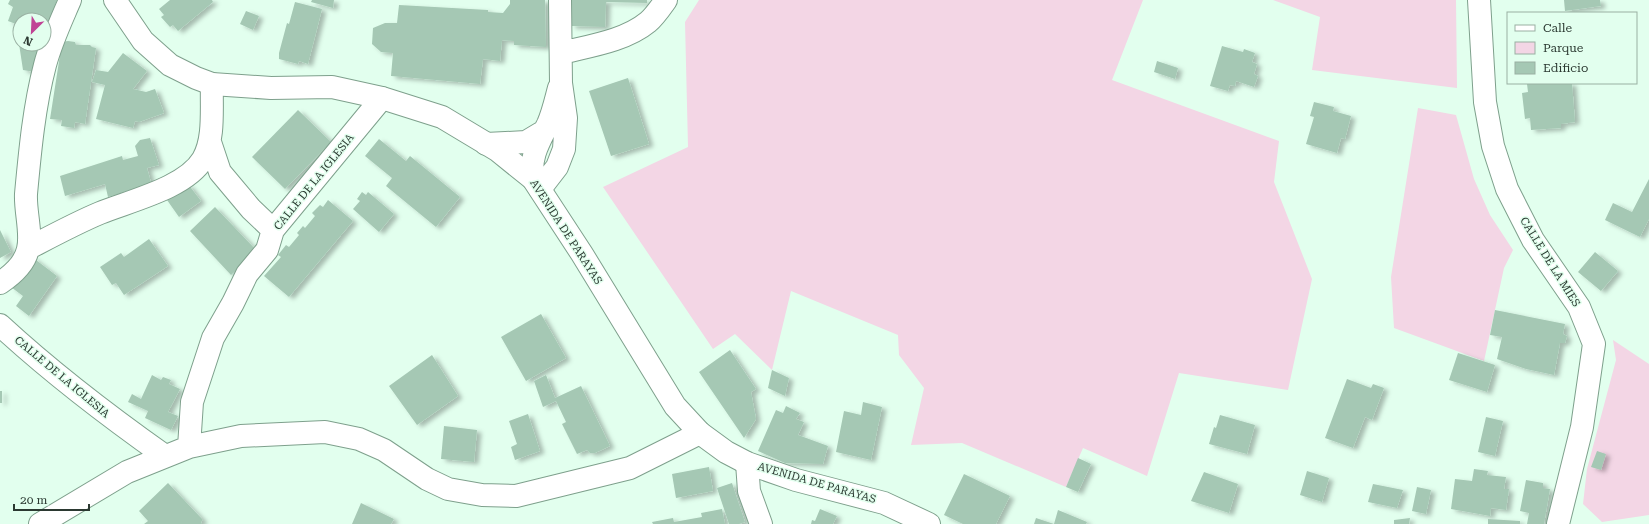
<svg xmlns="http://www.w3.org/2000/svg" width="1649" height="524" viewBox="0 0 1649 524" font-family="'Roboto Serif',serif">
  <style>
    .green { fill: #f3d6e5 }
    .building { fill: #a5c8b4; filter: url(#shadow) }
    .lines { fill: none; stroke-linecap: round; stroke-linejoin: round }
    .street-casing { stroke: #7ea08c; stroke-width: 24 }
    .secondary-casing { stroke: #7ea08c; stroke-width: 24 }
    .street { stroke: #fff; stroke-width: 22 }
    .secondary { stroke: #fff; stroke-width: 22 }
    .labels { text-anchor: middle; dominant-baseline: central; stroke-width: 3; stroke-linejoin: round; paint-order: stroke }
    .street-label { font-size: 11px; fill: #2b3931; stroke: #e2ffee }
  </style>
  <defs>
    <filter id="shadow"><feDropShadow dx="4.5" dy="2.5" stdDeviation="2" flood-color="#0004"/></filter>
  </defs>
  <rect width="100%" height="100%" fill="#e2ffee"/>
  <path class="green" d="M699,0H1143L1112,80L1279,141L1274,182L1312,279L1288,390L1179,373L1147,476L1083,448L1066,487L962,443L911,445L924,388L899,355L898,335L791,291L772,370L735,334L713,349L603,187L688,147L685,22Z
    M1273,0H1456L1457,88L1312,70L1320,17Z
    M1418,108L1456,115L1474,179L1490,215L1513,250L1504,268L1484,361L1394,328L1391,277Z
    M1613,340L1649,364V515L1602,522L1583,504L1587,469L1616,360Z"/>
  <path class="building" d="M10,0H57L44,33V20H20V44H45L35,72L23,70L16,24L8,21L13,7L8,4Z
    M170,0H212L213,2L178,31L173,25L170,27L161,17L164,15L159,9Z
    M312,0H334L333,8L311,2Z
    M510,0H545L546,47L514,45V41L502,40L500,61L483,59L480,84L391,76L393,53L381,52L372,44L373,28L385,23H397L399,5L488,10V12L503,13L510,4Z
    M571,0H647V3L606,2L605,27L571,26Z
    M1564,0H1600L1601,6L1565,11Z
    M295,2L322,9L308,64L299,61L298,64L279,59V53L287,23L289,24Z
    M246,11L259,16L253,30L240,24Z
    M68,41L75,42L76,45H90L92,47L96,48L85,124L75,122L74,128L61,126L62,120L50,119L62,42Z
    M1222,46L1243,52L1244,49L1255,53L1252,62L1257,64L1254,74L1258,76L1254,87L1236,81L1235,86L1230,85L1228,91L1210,86Z
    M123,53L147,71L133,89L146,92L155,89L164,113L139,122L135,121L133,128L96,119L105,85L92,82L96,70L108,72Z
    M1157,61L1178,68L1175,79L1154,72Z
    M628,78L649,144L611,156L589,91Z
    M1533,83H1572L1575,122L1561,124V128L1531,130L1530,118L1525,119L1522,93L1528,92L1527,84Z
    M1314,102L1334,107L1333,111L1351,116L1345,139L1341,138L1337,153L1306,144L1314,117L1310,116Z
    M298,110L331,142L285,189L252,157Z
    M150,138L159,165L147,168L152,186L133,192V189L108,197L105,184L65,196L60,176L122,156L123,160L138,156L135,146L140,140Z
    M379,139L406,161L410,156L460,197L436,227L386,186L392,178L365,156Z
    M1649,179V219L1640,237L1605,220L1613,203L1632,212Z
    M188,184L201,201L179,217L167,200Z
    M362,192L366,195L368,192L394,214L379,232L353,209L360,201L357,199Z
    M328,200L353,221L289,297L264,276L281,257L278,255L286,245L289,247L299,235L297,233L303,226L305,228L315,216L312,213L320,205L323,207Z
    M215,207L257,251L231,275L190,231Z
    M0,230L11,252L0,258Z
    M149,239L168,266L124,295L116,283L112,285L100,267L121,253L124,257Z
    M1595,252L1618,271L1601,291L1578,272Z
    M32,257L57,276L29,316L16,306L23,296L11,287Z
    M1495,310L1565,324L1563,334L1567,336L1565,343H1560L1554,375L1526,369L1497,359L1502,337L1490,335Z
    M541,314L566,358L526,381L501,337Z
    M730,350L756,389L751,392L756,419L744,438L699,372Z
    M1458,353L1495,365L1487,392L1449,380Z
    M432,355L458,396L417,425L389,386Z
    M772,370L789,378L785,396L768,388Z
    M152,375L161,380L163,377L171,380L169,384L180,389L168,412L178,416L171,430L145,418L148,411L128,402L132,394L141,399Z
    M546,375L555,398L581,386L610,446L595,453H590L587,450L577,454L562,424L566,422L556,401L543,407L534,381Z
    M1347,379L1371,388L1373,384L1384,388L1372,420L1365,417L1353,448L1325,438Z
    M0,391H2V403H0Z
    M863,402L882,407L871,460L836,452L844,411L861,415Z
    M786,406L800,413L796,419L804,422L798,435L828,446L823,464L785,463L758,451L776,410L783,413Z
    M528,414L540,451L515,460L511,447L517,444L509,421Z
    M1220,415L1255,425L1247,454L1209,444L1214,427L1216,428Z
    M1486,417L1503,421L1495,456L1478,452Z
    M444,426L477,430L474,462L441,459Z
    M1597,451L1606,454L1601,470L1591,467Z
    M1078,458L1091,464L1078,492L1066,487Z
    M709,467L713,491L676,498L672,474Z
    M1474,469L1488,471L1487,475L1506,477L1504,489H1509L1506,510L1491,508L1490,516L1451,509L1455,479L1472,481Z
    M1307,471L1329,478L1322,502L1300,495Z
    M1204,472L1238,484L1229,513L1191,501Z
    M964,474L1010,496L996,524H963L944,515Z
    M1526,480L1543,483V488L1550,489L1544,524H1527L1529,513L1520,511Z
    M168,483L203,520L201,522L202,524H144L148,521L139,511Z
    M732,483L745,522L739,524H729L717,488Z
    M1373,484L1403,490L1397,508L1368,502Z
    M1417,487L1431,490L1426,514L1412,511Z
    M361,503L394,519L391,524H352Z
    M722,509L725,524H653L652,522L673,518L674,522L702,517L701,513Z
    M820,509L837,516L833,524H811L812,520L815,521Z
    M1058,510L1087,522L1086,524H1034L1036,518L1054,524Z
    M1410,518L1409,524H1394V520Z
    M1488,519L1520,521V524H1488Z"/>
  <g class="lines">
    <defs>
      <path id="street" d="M1479,0L1485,102L1493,146L1507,189L1533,240L1579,307L1594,344L1582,427L1558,524
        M561,53C589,46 625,41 648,22C655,16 661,7 666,0
        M210,142L220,172L251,209L273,230
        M486,144L526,142L541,133
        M533,179C529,158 539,142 548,124C553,113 556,99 559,88
        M540,189L557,167L564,149L566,118L561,83L560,0
        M29,248C52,236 76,223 100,213C129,201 186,188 203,159C215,138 211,108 212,84
        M0,283C12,275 25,264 28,249C32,233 25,211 26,194C30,151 34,107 45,65C51,42 61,21 70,0
        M0,325C52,373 107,415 165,456
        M189,447L192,402L213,338L233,303L247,274L267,250L273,230L382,98
        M747,463L749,491L761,524
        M40,524L127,472L189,447L241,436L325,432L359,439L384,450L427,479L448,489L482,495L516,496L630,468L700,433"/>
      <path id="secondary" d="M115,0L143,41L170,65L196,78L212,84L271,88L332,87L382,98L442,117L497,150L533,179L582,254L675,406L700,433L726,452L747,463L796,480L884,503L929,524"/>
    </defs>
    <use href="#street" class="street-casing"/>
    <use href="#secondary" class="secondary-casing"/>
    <use href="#street" class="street"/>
    <use href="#secondary" class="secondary"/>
  </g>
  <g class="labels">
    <g class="street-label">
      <text transform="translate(314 182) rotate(-51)">CALLE DE LA IGLESIA</text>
      <text transform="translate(566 232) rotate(57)">AVENIDA DE PARAYAS</text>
      <text transform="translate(1550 262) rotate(58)">CALLE DE LA MIES</text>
      <text transform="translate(62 377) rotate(40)">CALLE DE LA IGLESIA</text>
      <text transform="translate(817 483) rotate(16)">AVENIDA DE PARAYAS</text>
    </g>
  </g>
  <rect x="1507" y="12" width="130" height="72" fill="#e2ffee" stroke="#99b0a2"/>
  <rect x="1515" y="25" width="20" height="6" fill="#ffffff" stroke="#99b0a2"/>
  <text x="1543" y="32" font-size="12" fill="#2b3931">Calle</text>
  <rect x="1515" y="42" width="20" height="12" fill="#f3d6e5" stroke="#99b0a2"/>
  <text x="1543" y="52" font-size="12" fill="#2b3931">Parque</text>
  <rect x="1515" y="62" width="20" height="12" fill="#a5c8b4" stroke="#99b0a2"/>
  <text x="1543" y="72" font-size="12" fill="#2b3931">Edificio</text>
  <g transform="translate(32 32) rotate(204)"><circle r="19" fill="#e2ffee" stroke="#99b0a2"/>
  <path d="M0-3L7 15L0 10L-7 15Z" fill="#c04495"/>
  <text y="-6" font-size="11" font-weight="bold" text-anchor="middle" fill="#2b3931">N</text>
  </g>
  <path d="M14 504v6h75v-6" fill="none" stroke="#2b3931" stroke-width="2"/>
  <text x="20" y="504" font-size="12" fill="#2b3931" stroke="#e2ffee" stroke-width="3" paint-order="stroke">20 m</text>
</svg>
